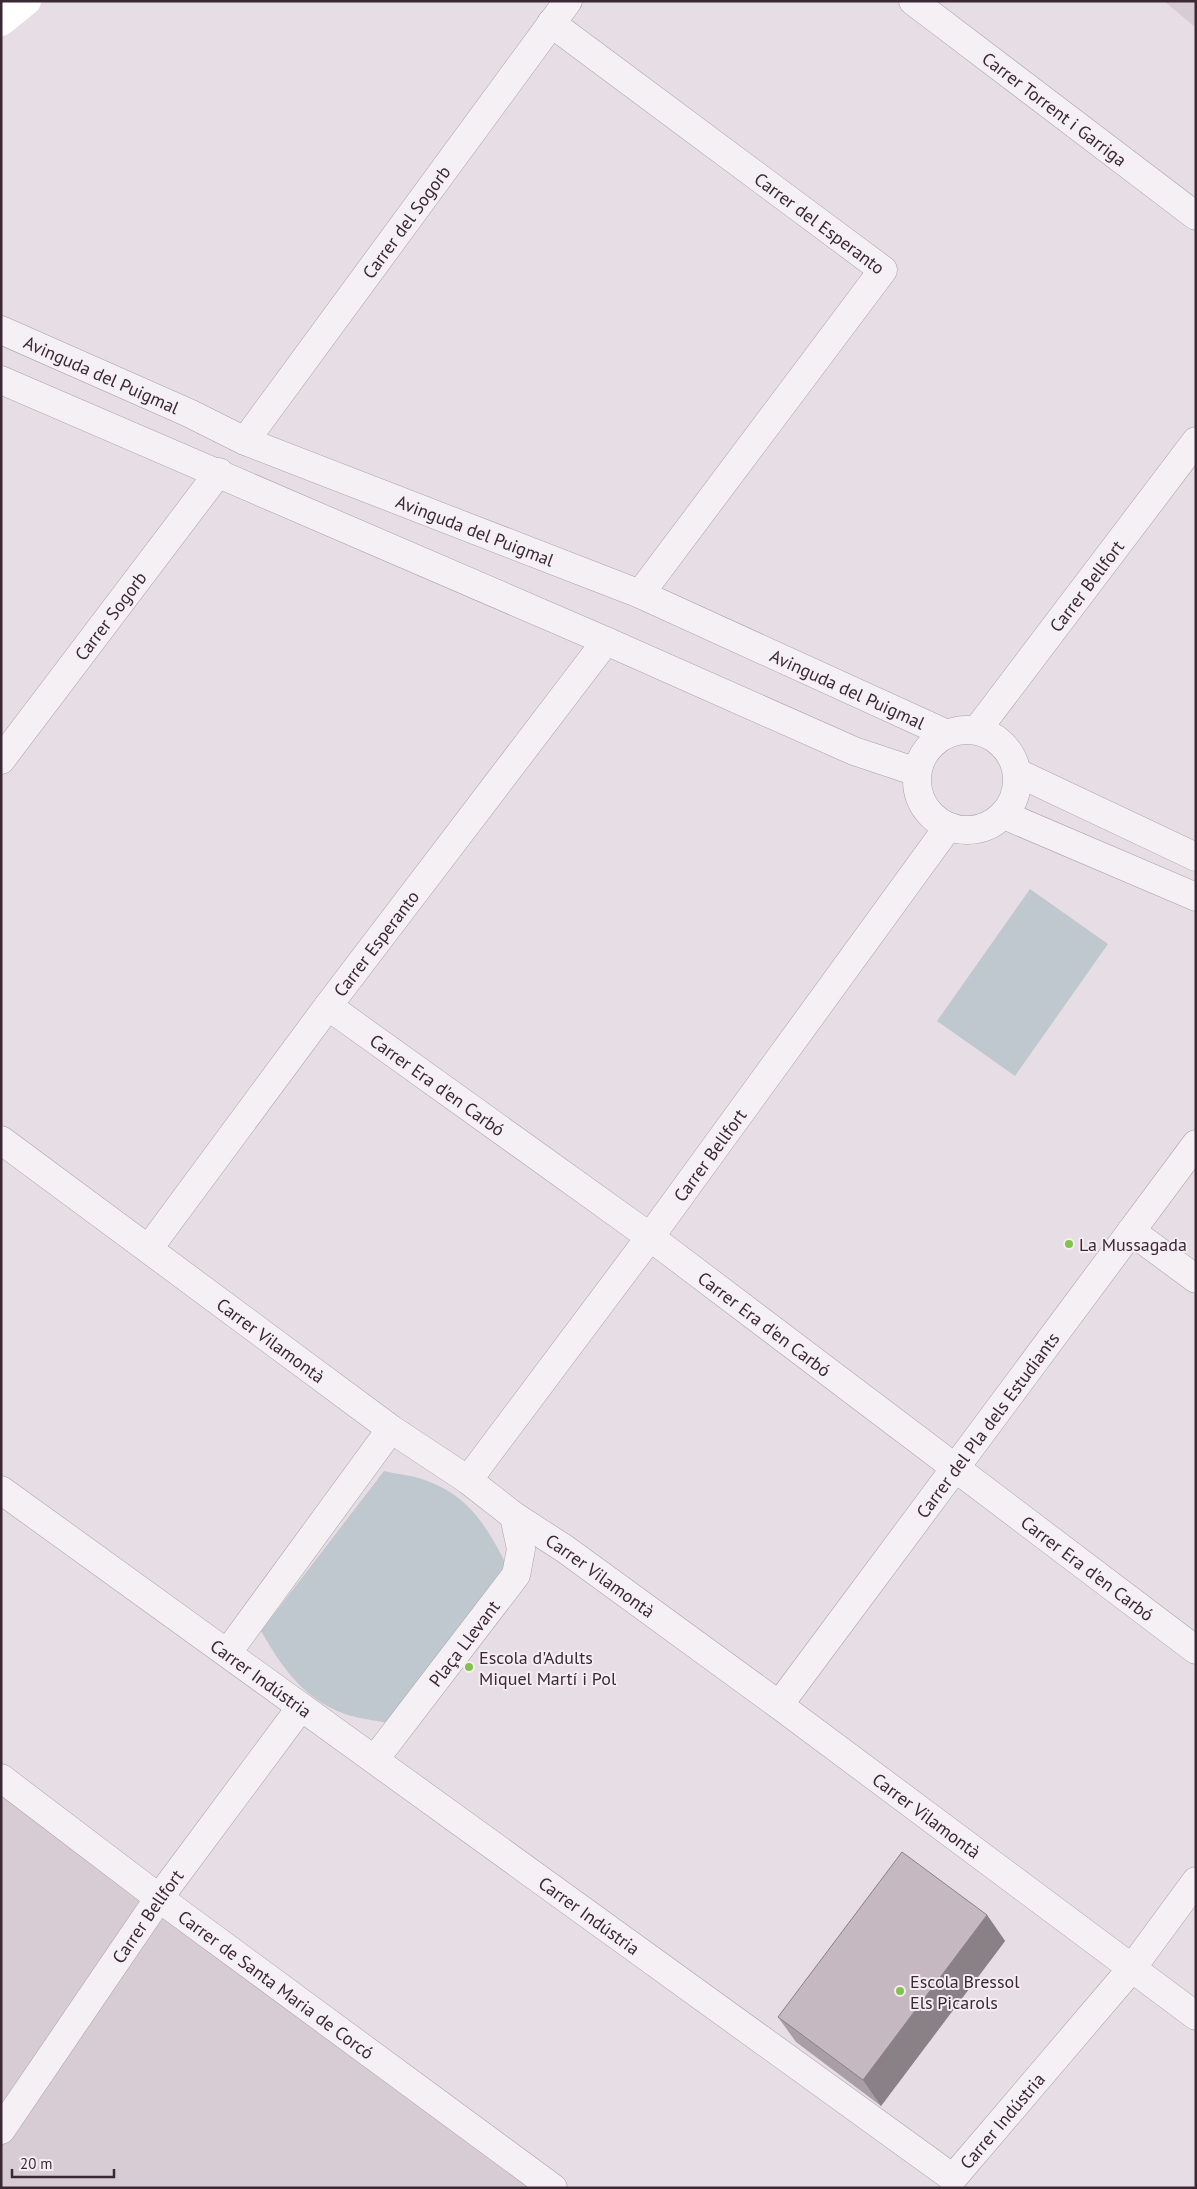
<svg xmlns="http://www.w3.org/2000/svg" width="1197" height="2189" viewBox="0 0 1197 2189" font-family="'PT Sans',sans-serif">
  <style>
    .built { fill: #d7ccd3 }
    .green { fill: #bfc8cf }
    .lines { fill: none; stroke-linecap: round; stroke-linejoin: round }
    .street-casing { stroke: #aca0a8; stroke-width: 29 }
    .street { stroke: #f5f0f3; stroke-width: 28 }
    .secondary { stroke: #fff; stroke-width: 28 }
    .wall { fill: #a99ea6 }
    .shaded-wall { fill: #8a8187 }
    .building { fill: #c5b8c1; stroke: #8a8187 }
    .poi-dot { fill: #83c24c; stroke: #f4edf2; stroke-width: 2 }
    .labels { text-anchor: middle; dominant-baseline: central; stroke-width: 4; stroke-linejoin: round; paint-order: stroke }
    .street-label { font-size: 18px; fill: #3b2835; stroke: #f4edf2 }
    .poi-label { font-size: 18px; fill: #3b2835; stroke: #f4edf2; text-anchor: start }
  </style>
  <rect width="100%" height="100%" fill="#e6dee4"/>
  <path class="built" d="M1164,1H1196V28Z
    M1,1777L538,2188H1Z"/>
  <path class="green" d="M1030,889L1108,944L1015,1076L937,1021Z
    M384,1471C396,1474 410,1475 422,1479C467,1494 485,1523 506,1564L388,1723C374,1720 359,1719 345,1714C304,1699 282,1668 261,1631Z"/>
  <g class="lines">
    <defs>
      <g id="street">
        <path id="s1" d="M913,1L1196,216"/>
        <path id="s2" d="M551,23L883,270L640,594"/>
        <path id="s3" d="M1,330L189,413L245,441L640,594L947,734"/>
        <path d="M1,380L606,641L854,751L917,772"/>
        <path id="s4" d="M245,441L568,1"/>
        <circle cx="967" cy="780" r="50"/>
        <path id="s5" d="M977,730L1196,441"/>
        <path id="s6" d="M1,760L219,472"/>
        <path d="M1018,773L1196,857"/>
        <path d="M1004,815L1196,897"/>
        <path id="s7" d="M328,1006L650,1237L1196,1650"/>
        <path id="s8" d="M1,1140L391,1429L468,1480L514,1516L565,1549L779,1705L1196,2016"/>
        <path d="M1131,1231L1196,1279"/>
        <path id="s9" d="M149,1248L328,1006L606,641"/>
        <path id="s10" d="M468,1480L650,1237L948,827"/>
        <path id="s11" d="M1,1490L953,2178L1132,1968L1196,1881"/>
        <path d="M228,1652L391,1429"/>
        <path id="s12" d="M779,1705L1196,1144"/>
        <path id="s13" d="M375,1759L516,1575L521,1549L514,1516"/>
        <path id="s14" d="M1,1778L159,1898L553,2188"/>
        <path id="s15" d="M1,2130L159,1898L301,1707"/>
      </g>
    </defs>
    <use href="#street" class="street-casing"/>
    <use href="#street" class="street"/>
    <path class="secondary" d="M1,22L27,1"/>
  </g>
  <path class="wall" d="M987,1915L1005,1941L881,2106L796,2042L778,2017Z"/>
  <path class="shaded-wall" d="M987,1915L1005,1941L881,2106L863,2080Z"/>
  <path class="building" d="M902,1852L987,1915L863,2080L778,2017Z"/>
  <g class="poi-dot">
    <circle cx="1069" cy="1244" r="5"/>
    <circle cx="469" cy="1667" r="5"/>
    <circle cx="900" cy="1991" r="5"/>
  </g>
  <g class="labels">
    <g class="street-label">
      <text stroke="none"><textPath href="#s1" startOffset="178">Carrer Torrent i Garriga</textPath></text>
      <text stroke="none"><textPath href="#s4" startOffset="272">Carrer del Sogorb</textPath></text>
      <text stroke="none"><textPath href="#s2" startOffset="335">Carrer del Esperanto</textPath></text>
      <text stroke="none"><textPath href="#s3" startOffset="110">Avinguda del Puigmal</textPath></text>
      <text stroke="none"><textPath href="#s3" startOffset="515">Avinguda del Puigmal</textPath></text>
      <text stroke="none"><textPath href="#s5" startOffset="181">Carrer Bellfort</textPath></text>
      <text stroke="none"><textPath href="#s6" startOffset="181">Carrer Sogorb</textPath></text>
      <text stroke="none"><textPath href="#s3" startOffset="920">Avinguda del Puigmal</textPath></text>
      <text stroke="none"><textPath href="#s9" startOffset="380">Carrer Esperanto</textPath></text>
      <text stroke="none"><textPath href="#s7" startOffset="135">Carrer Era d'en Carbó</textPath></text>
      <text stroke="none"><textPath href="#s10" startOffset="405">Carrer Bellfort</textPath></text>
      <text stroke="none"><textPath href="#s7" startOffset="540">Carrer Era d'en Carbó</textPath></text>
      <text stroke="none"><textPath href="#s8" startOffset="336">Carrer Vilamontà</textPath></text>
      <text stroke="none"><textPath href="#s12" startOffset="349">Carrer del Pla dels Estudiants</textPath></text>
      <text stroke="none"><textPath href="#s7" startOffset="945">Carrer Era d'en Carbó</textPath></text>
      <text stroke="none"><textPath href="#s8" startOffset="741">Carrer Vilamontà</textPath></text>
      <text stroke="none"><textPath href="#s13" startOffset="146">Plaça Llevant</textPath></text>
      <text stroke="none"><textPath href="#s11" startOffset="321">Carrer Indústria</textPath></text>
      <text stroke="none"><textPath href="#s8" startOffset="1146">Carrer Vilamontà</textPath></text>
      <text stroke="none"><textPath href="#s11" startOffset="726">Carrer Indústria</textPath></text>
      <text stroke="none"><textPath href="#s15" startOffset="259">Carrer Bellfort</textPath></text>
      <text stroke="none"><textPath href="#s14" startOffset="344">Carrer de Santa Maria de Corcó</textPath></text>
      <text stroke="none"><textPath href="#s11" startOffset="1250">Carrer Indústria</textPath></text>
    </g>
    <g class="poi-label">
      <text x="1079" y="1244">La Mussagada</text>
      <text x="479" y="1657">Escola d'Adults<tspan x="479" dy="21">Miquel Martí i Pol</tspan></text>
      <text x="910" y="1981">Escola Bressol<tspan x="910" dy="21">Els Picarols</tspan></text>
    </g>
  </g>
  <rect width="1197" height="2189" fill="none" stroke="#3b2835" stroke-width="5"/>
  <path d="M12 2169v8h102v-8" fill="none" stroke="#3b2835" stroke-width="2.5"/>
  <text x="20" y="2169" font-size="15" fill="#3b2835" stroke="#f4edf2" stroke-width="4" paint-order="stroke">20 m</text>
</svg>
